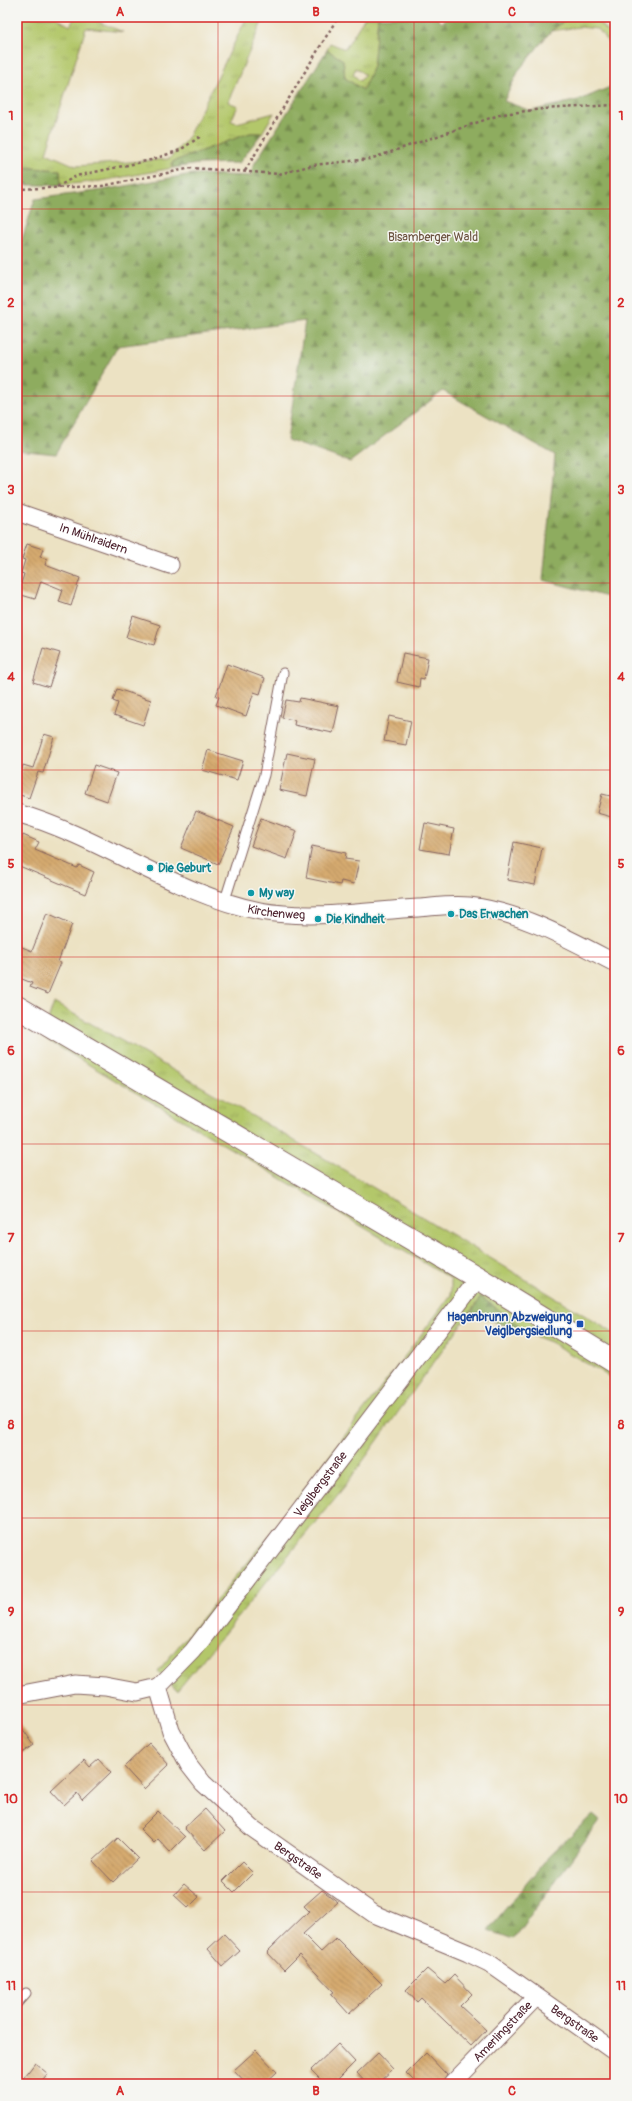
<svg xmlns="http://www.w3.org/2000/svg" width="632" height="2101" viewBox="0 0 632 2101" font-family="Pangolin,sans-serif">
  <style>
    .grass { fill: url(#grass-tufts); stroke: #7e734b; fill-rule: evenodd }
    .forest { fill: url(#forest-firs); stroke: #6c6645 }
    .building { fill: url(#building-back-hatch) }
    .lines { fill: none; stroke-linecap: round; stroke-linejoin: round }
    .service-casing { stroke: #836360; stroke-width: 11 }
    .minor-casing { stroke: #836360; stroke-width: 19 }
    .secondary-casing { stroke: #836360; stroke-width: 24 }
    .path { stroke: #836360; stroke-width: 2.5; stroke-dasharray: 3 3; stroke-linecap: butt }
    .service { stroke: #fff; stroke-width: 9 }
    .minor { stroke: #fff; stroke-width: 17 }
    .secondary { stroke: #fff; stroke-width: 22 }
    .grid { fill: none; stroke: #d62828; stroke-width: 1; stroke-opacity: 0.55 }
    .culture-dot { fill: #0f9aa8; stroke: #f6f6f2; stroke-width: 1.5 }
    .transit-dot { fill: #1a4fb4; stroke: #f6f6f2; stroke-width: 1.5 }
    .labels { text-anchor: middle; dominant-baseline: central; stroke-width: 3; stroke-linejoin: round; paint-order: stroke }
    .park-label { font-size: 12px; fill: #6a513e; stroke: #f6f6f2 }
    .street-label { font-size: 12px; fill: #4a1f2b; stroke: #f6f6f2 }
    .culture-label { font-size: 12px; font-weight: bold; fill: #0d838f; stroke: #f6f6f2; text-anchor: start }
    .transit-label { font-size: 12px; font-weight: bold; fill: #164399; stroke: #f6f6f2; text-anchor: end }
    .neatline { fill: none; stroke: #d62828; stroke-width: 1.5 }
    .grid-label { font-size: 13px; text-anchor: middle; font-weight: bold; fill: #d62828 }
  </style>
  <defs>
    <pattern id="grass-tufts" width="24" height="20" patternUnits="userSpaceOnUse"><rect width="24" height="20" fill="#b3c76b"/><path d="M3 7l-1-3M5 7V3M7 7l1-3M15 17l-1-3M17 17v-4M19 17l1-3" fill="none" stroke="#9baa5d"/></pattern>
    <pattern id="forest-firs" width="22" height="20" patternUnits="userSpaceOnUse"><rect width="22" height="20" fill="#8eac5f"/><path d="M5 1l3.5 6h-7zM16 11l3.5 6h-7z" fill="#768b4f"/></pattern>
    <pattern id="building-back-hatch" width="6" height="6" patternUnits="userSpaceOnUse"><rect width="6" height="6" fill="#d5aa6f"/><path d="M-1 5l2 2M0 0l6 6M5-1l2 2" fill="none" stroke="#af8a5b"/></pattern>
  </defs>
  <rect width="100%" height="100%" fill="#f6f6f2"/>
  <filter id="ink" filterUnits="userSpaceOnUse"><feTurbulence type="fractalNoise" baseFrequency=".025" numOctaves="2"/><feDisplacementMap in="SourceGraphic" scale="8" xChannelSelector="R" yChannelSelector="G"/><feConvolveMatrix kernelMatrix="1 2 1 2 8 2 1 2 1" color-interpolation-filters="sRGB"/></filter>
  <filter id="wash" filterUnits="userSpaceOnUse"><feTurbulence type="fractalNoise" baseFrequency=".012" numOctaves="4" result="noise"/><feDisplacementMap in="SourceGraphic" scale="16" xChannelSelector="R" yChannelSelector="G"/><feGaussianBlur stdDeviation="0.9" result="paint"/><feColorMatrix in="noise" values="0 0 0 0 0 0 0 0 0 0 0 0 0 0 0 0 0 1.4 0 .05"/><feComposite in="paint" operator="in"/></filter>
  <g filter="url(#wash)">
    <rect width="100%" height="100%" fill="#ece2c3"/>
    <path class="grass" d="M17,17H55L70,26L75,17H92V19L123,32L86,28L46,153L76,166L169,159L187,139L247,17H264L228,102L238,106L231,121L237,123L274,113L262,133H250L172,162L173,168L101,181L61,185L60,170L17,167Z
      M365,17H378L373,66L363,90L345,78L343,60L327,50L330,43L345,49ZM356,68L365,75L360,81L353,74Z
      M569,17H592L615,38V50L598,29L579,27L551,31Z
      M54,1003C244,1108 430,1221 615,1334V1380L550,1342L523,1332L514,1321L481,1297L345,1486L177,1691L158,1671L262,1545L451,1295V1279L42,1037Z"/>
    <path class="forest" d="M378,17H436L442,23L447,17H569L551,31L519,70L504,101L531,111L582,99L615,85V599L543,580L555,455L443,391L350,462L287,440L305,321L118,346L56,454L17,450V255L35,199L103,190L193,174L251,176L253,166L327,50L343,60L345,78L363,90L373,66Z
      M250,133H262L239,163L198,164L173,168L172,162Z
      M17,167L60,170L61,185H17Z
      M481,1297L514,1321L523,1332L471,1313Z
      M593,1814L600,1820L513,1939L488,1930L549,1856Z"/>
    <g id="blocks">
      <path class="building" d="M27,544L43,549L40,557L47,559L45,565L80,578L71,606L59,602L63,590L41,581L35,599L18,594L24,574L21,573L25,560L22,559Z
        M133,616L160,625L154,645L126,637Z
        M43,648L60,653L49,687L33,682Z
        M403,653L428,658L424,679L420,678L419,687L397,682Z
        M227,664L265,678L260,694L254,692L246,716L216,705L219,697L216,696Z
        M117,689L151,700L143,725L114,715L118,703L113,701Z
        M300,698L339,706L333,733L294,725L295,720L282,718L286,700L299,702Z
        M389,716L411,721L406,745L384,741Z
        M44,734L54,737L43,773L38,772L29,798L17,794V772L21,773L23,765L33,768Z
        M208,750L243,761L237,780L202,770Z
        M287,753L315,759L307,796L279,790Z
        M94,765L117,773L107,801L85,793Z
        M602,794L615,797V818L597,813Z
        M196,811L234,827L218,864L181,848Z
        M261,818L297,831L287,859L251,846Z
        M425,823L454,829L449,854L420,849Z
        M23,835L39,842L35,850L77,868L79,865L94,872L85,894L17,865V848Z
        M514,842L542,848L535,885L507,880Z
        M312,846L346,853L345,859L359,861L354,884L341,881L340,885L306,878Z
        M47,913L72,924L58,962L61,963L48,994L30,987L32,983L17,977V945L32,951Z
        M17,1721L34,1745L17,1757Z
        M149,1743L169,1765L144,1789L124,1767Z
        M99,1759L111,1772L82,1800L77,1793L64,1805L51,1791L84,1760L90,1767Z
        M205,1809L225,1831L205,1850L184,1828Z
        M158,1811L185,1837L170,1852L158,1839L154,1843L140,1829Z
        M118,1838L138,1858L113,1882L93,1861Z
        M242,1862L253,1873L234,1892L223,1881Z
        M184,1884L199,1897L188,1908L174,1895Z
        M322,1890L338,1902L303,1934L321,1952L336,1938L382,1984L349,2014L331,1994L334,1992L299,1955L284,1970L267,1952L309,1911L304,1906Z
        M224,1934L240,1951L223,1966L208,1949Z
        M427,1969L445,1984L454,1975L472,1994L460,2006L486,2030L471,2046L421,1998L417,2002L406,1990Z
        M338,2044L355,2062L333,2084H325L311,2070Z
        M256,2050L277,2072L264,2084H247L234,2070Z
        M378,2053L393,2069L377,2084H367L357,2073Z
        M426,2053L447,2075L442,2084H417L406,2073Z
        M35,2063L48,2074L40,2084H19Z"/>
    </g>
  </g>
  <g filter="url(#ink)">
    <use href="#blocks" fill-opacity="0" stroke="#836360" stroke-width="1"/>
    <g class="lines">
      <defs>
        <path id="service" d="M225,900L264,775L283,673
          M17,2003L26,1993"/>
        <g id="minor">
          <path id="s1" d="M17,512L170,565"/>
          <path id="s2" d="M17,813C101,837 174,894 260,911C311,920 367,911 418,908C434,907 452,904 469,906C521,912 569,939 615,963"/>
          <path id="s3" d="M158,1687L171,1731L189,1765L203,1783L252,1828L374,1914L468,1953L489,1963L615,2052"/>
          <path id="s4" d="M158,1687L193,1651L478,1278"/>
          <path d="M17,1695L75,1684L105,1686L137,1692L158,1687"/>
          <path id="s5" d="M452,2084L536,1997"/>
        </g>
        <path id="secondary" d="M17,1007L478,1278L615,1362"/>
      </defs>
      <use href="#service" class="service-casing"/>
      <use href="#minor" class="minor-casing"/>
      <use href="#secondary" class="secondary-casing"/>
      <path class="path" d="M245,171L338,17
        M57,187L76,176L151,160L180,150L201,136
        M17,189L102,186L192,168L279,174L313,165L370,159L502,114L543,109L615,105"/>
      <use href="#service" class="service"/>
      <use href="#minor" class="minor"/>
      <use href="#secondary" class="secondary"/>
    </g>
  </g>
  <path class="grid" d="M218,17V2084M414,17V2084M17,209H615M17,396H615M17,583H615M17,770H615M17,957H615M17,1144H615M17,1331H615M17,1518H615M17,1705H615M17,1892H615"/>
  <g class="culture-dot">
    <circle cx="150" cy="868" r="4"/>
    <circle cx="251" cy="893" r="4"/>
    <circle cx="451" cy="914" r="4"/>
    <circle cx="318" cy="919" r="4"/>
  </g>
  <rect class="transit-dot" x="576" y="1320" width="8" height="8" rx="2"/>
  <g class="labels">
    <g class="park-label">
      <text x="433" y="237">Bisamberger Wald</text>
    </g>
    <g class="street-label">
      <text stroke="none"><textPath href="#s1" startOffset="81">In Mühlraidern</textPath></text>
      <text stroke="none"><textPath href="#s2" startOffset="279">Kirchenweg</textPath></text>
      <text stroke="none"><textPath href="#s4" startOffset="260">Veiglbergstraße</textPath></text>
      <text stroke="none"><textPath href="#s3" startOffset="230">Bergstraße</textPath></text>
      <text stroke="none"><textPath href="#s3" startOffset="553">Bergstraße</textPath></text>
      <text stroke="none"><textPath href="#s5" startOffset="73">Amerlingstraße</textPath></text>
    </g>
    <g class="culture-label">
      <text x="158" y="868">Die Geburt</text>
      <text x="259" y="893">My way</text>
      <text x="459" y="914">Das Erwachen</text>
      <text x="326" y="919">Die Kindheit</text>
    </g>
    <g class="transit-label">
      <text x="572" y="1317">Hagenbrunn Abzweigung<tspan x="572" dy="14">Veiglbergsiedlung</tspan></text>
    </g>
  </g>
  <rect width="632" height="2101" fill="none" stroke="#f6f6f2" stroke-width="44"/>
  <rect x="22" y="22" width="588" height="2057" class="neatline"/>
  <g class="grid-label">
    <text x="120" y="16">A</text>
    <text x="316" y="16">B</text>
    <text x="512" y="16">C</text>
    <text x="11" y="120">1</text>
    <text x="621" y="120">1</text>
    <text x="11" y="307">2</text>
    <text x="621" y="307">2</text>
    <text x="11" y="494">3</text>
    <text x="621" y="494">3</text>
    <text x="11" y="681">4</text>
    <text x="621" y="681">4</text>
    <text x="11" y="868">5</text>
    <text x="621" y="868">5</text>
    <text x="11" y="1055">6</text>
    <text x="621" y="1055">6</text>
    <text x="11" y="1242">7</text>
    <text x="621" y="1242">7</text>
    <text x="11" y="1429">8</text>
    <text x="621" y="1429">8</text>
    <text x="11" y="1616">9</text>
    <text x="621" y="1616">9</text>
    <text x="11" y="1803">10</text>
    <text x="621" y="1803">10</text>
    <text x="11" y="1990">11</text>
    <text x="621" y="1990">11</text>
    <text x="120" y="2095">A</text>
    <text x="316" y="2095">B</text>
    <text x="512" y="2095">C</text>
  </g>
</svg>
